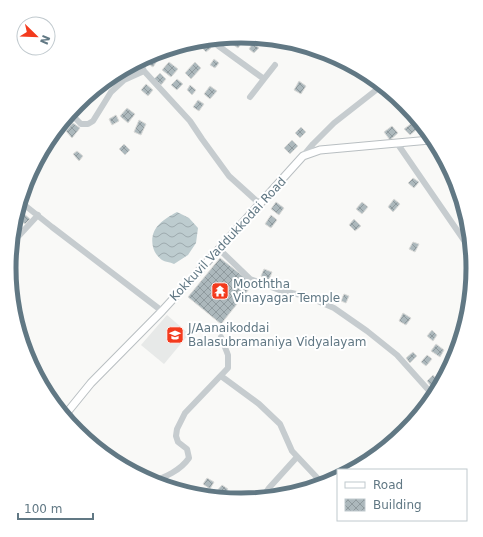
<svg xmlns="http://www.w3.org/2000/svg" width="483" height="537" viewBox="0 0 483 537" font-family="'DejaVu Sans',sans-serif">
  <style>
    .built { fill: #e7e9e8 }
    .water { fill: url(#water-waves) }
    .building { fill: url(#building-cross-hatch); stroke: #dbdbd9 }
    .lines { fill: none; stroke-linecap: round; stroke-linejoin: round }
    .major-casing { stroke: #b9bfc2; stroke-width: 9 }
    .minor { stroke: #c6cccf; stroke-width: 6 }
    .major { stroke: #fff; stroke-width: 7 }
    .labels { text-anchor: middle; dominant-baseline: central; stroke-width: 4; stroke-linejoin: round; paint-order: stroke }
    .street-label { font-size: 12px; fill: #617884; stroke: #fff }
    .poi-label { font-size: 12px; fill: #617884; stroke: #fff; text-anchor: start }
    .rim { fill: none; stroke: #617884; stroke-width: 5 }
  </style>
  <defs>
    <pattern id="water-waves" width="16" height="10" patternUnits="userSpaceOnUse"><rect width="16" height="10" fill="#bdcccf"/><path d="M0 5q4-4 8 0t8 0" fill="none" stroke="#9daaae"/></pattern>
    <pattern id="building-cross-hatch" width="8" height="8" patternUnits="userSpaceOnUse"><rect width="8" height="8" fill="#acb8bc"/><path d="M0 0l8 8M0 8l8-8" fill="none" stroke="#8f9a9e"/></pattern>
  </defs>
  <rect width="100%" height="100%" fill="#f9f9f7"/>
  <path class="built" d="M167,315L189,334L164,364L141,345Z"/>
  <path class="water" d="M177,212L189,218L198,228L196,243L188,255L174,264C170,262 165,262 162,260C158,257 154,252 153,247C149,229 162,220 177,212Z"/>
  <path class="building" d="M236,37L243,41L238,48L232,44Z
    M204,43H206L211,48L206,52L201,47Z
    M253,43L259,48L254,53L249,49Z
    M153,58L157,61L153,67L148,64Z
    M214,59L219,63L215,68L210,65Z
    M169,62L178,69L171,77L162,70Z
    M195,62L201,68L191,79L185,73Z
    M160,73L166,79L161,85L154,79Z
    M177,79L183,84L177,90L171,85Z
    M299,81L306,86L301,94L294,90Z
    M146,84L153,90L148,96L141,90Z
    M190,85L196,90L192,95L187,90Z
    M210,86L217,91L210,99L204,94Z
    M198,100L204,104L199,111L193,107Z
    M407,106L412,113L409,117L403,111Z
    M127,108L135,114L128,123L120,116Z
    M116,115L119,121L112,125L109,119Z
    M139,120L146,124L141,135L134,132Z
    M73,123L80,128L72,138L66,131Z
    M412,123L417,129L410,135L404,129Z
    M392,126L398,133L390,140L384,132Z
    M301,127L306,132L300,138L295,133Z
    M292,140L298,146L290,154L284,148Z
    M124,144L130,150L125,155L119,149Z
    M77,151L83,156L79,161L73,154Z
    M413,178L419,182L414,188L408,183Z
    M394,199L400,204L393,212L388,207Z
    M276,202L284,208L279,215L271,209Z
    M362,202L368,207L362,214L356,209Z
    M23,213L30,219L25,224L19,220V217Z
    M271,215L277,220L271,228L265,224Z
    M354,219L361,226L355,231L349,225Z
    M413,242L419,244L415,252L409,249Z
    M220,258L253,284L221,324L188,297Z
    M264,269L272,272L269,280L261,276Z
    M344,294L349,296L346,303L341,301Z
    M403,313L411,318L406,325L399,321Z
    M432,330L437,335L433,341L427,336Z
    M436,344L444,350L440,357L431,351Z
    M413,352L417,356L410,363L406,358Z
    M427,355L432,359L426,366L421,362Z
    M433,375L437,380L431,386L427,381Z
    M207,478L214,482L210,489L203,484Z
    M222,485L228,489L222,497H219L215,493Z"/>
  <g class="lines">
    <defs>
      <path id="major" d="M65,415L91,383L162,311L219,249L303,156L320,150L430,140"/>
    </defs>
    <use href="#major" class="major-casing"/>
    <path class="minor" d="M213,42L264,79
      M140,62L144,71L190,121L202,139L229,176L260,204
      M250,97L264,79L275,65
      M71,114L81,124H88L93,121L111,92L124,80L144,71
      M397,143L470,249
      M303,156L313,144L334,123L380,87
      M22,203L52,227L162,311
      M15,240L38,215
      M219,249L250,279L282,291L306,296L334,308L367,331L397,355L432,394
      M221,376L259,404L280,424L292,451L324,485
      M151,482C165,477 180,471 189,458L187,449L178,442L176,436L177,429L185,413L228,368V355L221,337
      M263,497L269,488L297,457"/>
    <use href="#major" class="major"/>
  </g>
  <defs>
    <symbol id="temple-square" viewBox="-11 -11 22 22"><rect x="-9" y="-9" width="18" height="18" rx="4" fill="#f33a1d" stroke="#fff"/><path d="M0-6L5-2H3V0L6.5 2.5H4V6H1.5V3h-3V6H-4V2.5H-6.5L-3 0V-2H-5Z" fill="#fff"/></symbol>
    <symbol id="school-square" viewBox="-11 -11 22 22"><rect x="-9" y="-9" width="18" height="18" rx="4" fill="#f33a1d" stroke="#fff"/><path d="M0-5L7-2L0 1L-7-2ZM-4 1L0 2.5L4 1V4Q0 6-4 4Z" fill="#fff"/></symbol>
  </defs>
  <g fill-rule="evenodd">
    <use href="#temple-square" x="210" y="281" width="20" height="20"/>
    <use href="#school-square" x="165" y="325" width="20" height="20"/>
  </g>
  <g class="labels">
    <g class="street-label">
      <text transform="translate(228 239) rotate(-47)">Kokkuvil Vaddukkodai Road</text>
    </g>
    <g class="poi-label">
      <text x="233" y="284">Mooththa<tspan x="233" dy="14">Vinayagar Temple</tspan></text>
      <text x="188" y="328">J/Aanaikoddai<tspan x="188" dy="14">Balasubramaniya Vidyalayam</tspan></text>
    </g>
  </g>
  <path d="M0 0H483V537H0ZM16 268a225 225 0 1 1 450 0a225 225 0 1 1-450 0Z" fill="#fff" fill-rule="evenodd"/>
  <path class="rim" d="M16 268a225 225 0 1 1 450 0a225 225 0 1 1-450 0Z"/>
  <rect x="337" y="469" width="130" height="52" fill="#ffffff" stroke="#c0c9ce"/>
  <rect x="345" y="482" width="20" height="6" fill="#ffffff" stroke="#c0c9ce"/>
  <text x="373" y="489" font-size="12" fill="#617884">Road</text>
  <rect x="345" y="499" width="20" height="12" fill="url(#building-cross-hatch)" stroke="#c0c9ce"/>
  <text x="373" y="509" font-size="12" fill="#617884">Building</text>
  <g transform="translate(36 36) rotate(113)"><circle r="19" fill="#ffffff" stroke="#c0c9ce"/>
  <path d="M0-3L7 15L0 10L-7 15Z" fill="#f33a1d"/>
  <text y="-6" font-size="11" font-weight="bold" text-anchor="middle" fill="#617884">N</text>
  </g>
  <path d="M18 513v6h75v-6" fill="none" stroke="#617884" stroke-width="2"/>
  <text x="24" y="513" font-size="12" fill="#617884" stroke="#ffffff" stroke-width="3" paint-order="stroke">100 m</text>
</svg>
